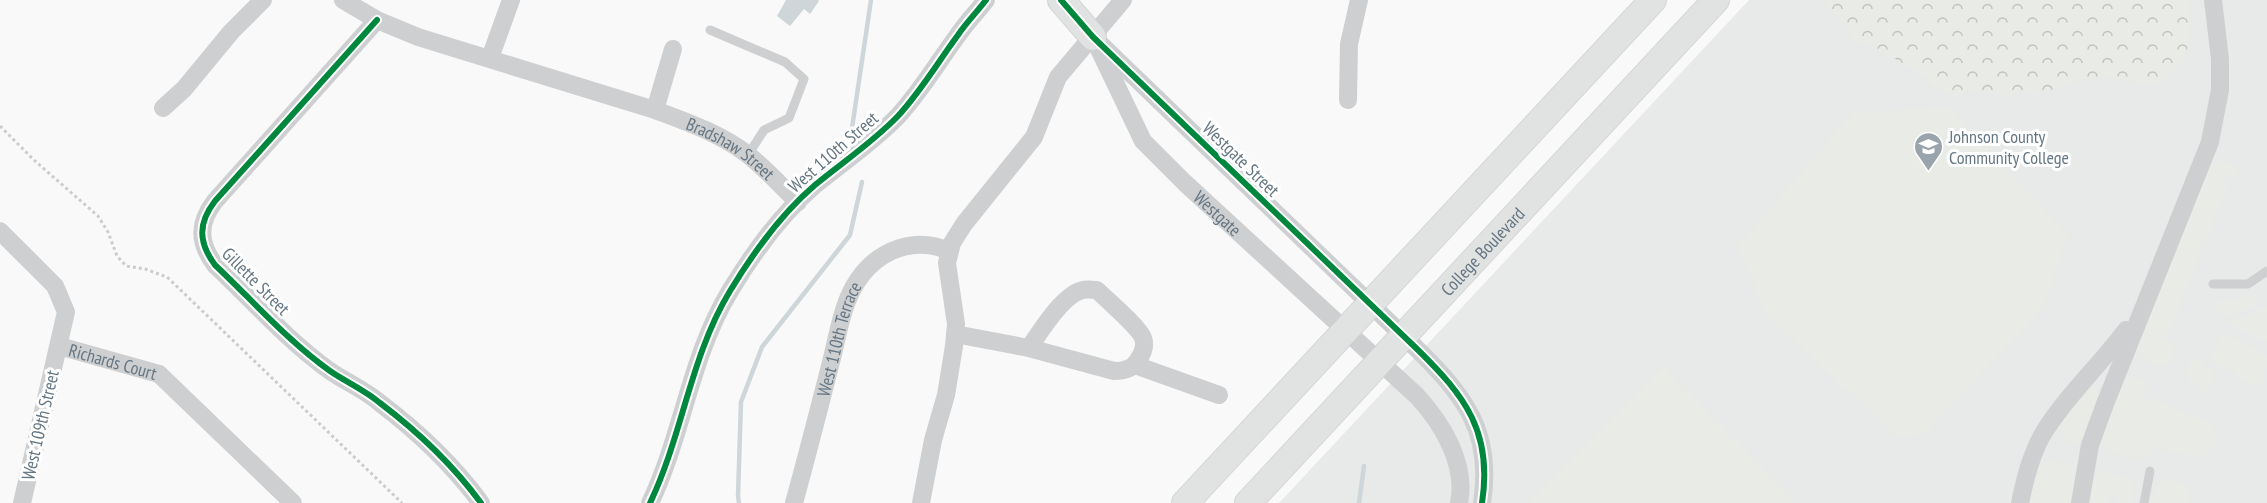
<svg xmlns="http://www.w3.org/2000/svg" width="2267" height="503" viewBox="0 0 2267 503" font-family="'PT Sans Narrow',sans-serif">
  <style>
    .built { fill: #e8e9e9 }
    .grass { fill: #e8ebe6 }
    .forest { fill: url(#forest-crowns) }
    .water { fill: #ced6d9 }
    .lines { fill: none; stroke-linecap: round; stroke-linejoin: round }
    .stream { stroke: #ced6d9; stroke-width: 4.5 }
    .secondary-casing { stroke: #d5d6d7; stroke-width: 28 }
    .path { stroke: #cbcccd; stroke-width: 3; stroke-dasharray: 3 3; stroke-linecap: butt }
    .lane { stroke: #cecfd0; stroke-width: 9 }
    .street { stroke: #cecfd0; stroke-width: 18 }
    .secondary { stroke: #e1e2e2; stroke-width: 26 }
    .cycleway-casing { stroke: #fff; stroke-width: 10 }
    .cycleway { stroke: #00873e; stroke-width: 6 }
    .labels { text-anchor: middle; dominant-baseline: central; stroke-width: 6; stroke-linejoin: round; paint-order: stroke }
    .poi-label { font-size: 18px; fill: #657683; stroke: #fff; text-anchor: start }
    .street-label { font-size: 18px; fill: #657683; stroke: #fff }
  </style>
  <defs>
    <pattern id="forest-crowns" width="20" height="18" patternUnits="userSpaceOnUse" patternTransform="scale(1.5)"><rect width="20" height="18" fill="#e8ebe6"/><path d="M2 6a3 3 0 1 1 6 0M12 15a3 3 0 1 1 6 0" fill="none" stroke="#c0c3c0"/></pattern>
  </defs>
  <rect width="100%" height="100%" fill="#f9f9f9"/>
  <path class="built" d="M1749,0H2267V503H1279Z"/>
  <path class="grass" d="M1950,108L2068,235L2045,305L1925,434L1896,436L1766,314L1738,246L1853,112Z
    M2220,160L2237,165L2240,173L2236,176H2225L2224,180L2227,181L2225,193L2204,245L2201,244L2199,248L2202,249L2168,335L2165,334L2163,338L2174,343L2175,347C2173,352 2171,361 2165,364C2155,369 2140,357 2137,348L2210,165Z
    M2250,295L2253,296L2258,304C2246,311 2222,322 2213,307L2218,301L2237,300Z
    M2267,305V343L2227,322L2228,320L2246,317Z
    M2222,333L2243,341L2267,357V366L2261,372L2266,377L2254,388L2235,373L2210,363Z
    M2191,357L2204,361L2202,367L2215,372L2206,393C2187,383 2185,378 2191,357Z
    M1663,368L1797,503H1528Z
    M2133,376L2150,385L2148,388L2141,390L2140,395L2208,422C2224,435 2216,457 2195,456L2152,447L2151,452L2139,459C2125,456 2107,456 2101,442L2122,380Z
    M2089,387L2097,388L2099,395L2083,441L2072,444C2045,426 2075,403 2089,387Z
    M2049,461L2068,463L2075,470L2071,503H2026L2036,468Z
    M2102,472L2131,479L2134,485L2131,503H2118L2117,495H2108L2107,503H2085L2092,476Z
    M2163,478L2183,483L2189,493V503H2152L2156,486Z"/>
  <path class="forest" d="M1823,0H2189V36L2186,57L2172,74L2159,84L2149,86L2122,79L2086,78L2036,95L2024,90L2009,96L1969,90L1956,96L1932,87L1925,77L1879,49L1856,41L1849,34L1846,26Z"/>
  <path class="water" d="M786,0H818L819,1L810,14L804,9L790,26L777,16Z"/>
  <g class="lines">
    <path class="stream" d="M852,128L871,0
      M739,503L738,496L741,402L762,347L850,235L862,182
      M1359,503L1364,466"/>
    <defs>
      <g id="secondary">
        <path d="M1061,0L1093,37"/>
        <path d="M1185,503L1653,0"/>
        <path id="s5" d="M1248,503L1716,0"/>
      </g>
    </defs>
    <use href="#secondary" class="secondary-casing"/>
    <path class="path" d="M0,126L35,161L98,216L108,232L117,256L126,266L145,269L167,277L402,503"/>
    <path class="lane" d="M710,30L785,62L804,79L789,118L764,130L748,155
      M2213,284H2248L2267,271
      M2144,503L2150,471"/>
    <g class="street">
      <path id="s1" d="M343,0L377,20L418,37L655,110C687,122 719,133 747,154C765,168 781,186 798,202"/>
      <path d="M377,20L215,201C198,223 198,242 215,265C252,300 288,341 330,371C346,382 365,390 380,403C417,431 453,465 481,503"/>
      <path d="M1093,37L1417,349C1465,396 1493,432 1482,503"/>
      <path id="s2" d="M1098,47L1143,141L1185,183L1417,396C1442,423 1467,464 1459,503"/>
      <path d="M490,58L511,0"/>
      <path d="M1348,100L1349,44L1359,0"/>
      <path d="M163,108L184,89L231,32L263,0"/>
      <path d="M655,110L673,49"/>
      <path d="M0,231L55,286L66,312L22,503"/>
      <path d="M955,334L1029,348C1040,332 1063,294 1083,290C1087,289 1093,290 1097,290C1107,300 1139,327 1143,338C1146,346 1143,353 1138,360C1133,369 1124,371 1114,371L1029,348"/>
      <path id="s3" d="M59,346L159,374L293,503"/>
      <path d="M1135,365L1219,395"/>
      <path d="M650,503C683,434 690,357 730,291C753,253 781,214 815,185C843,162 873,142 898,116C921,91 938,62 958,35C966,23 977,12 986,0"/>
      <path id="s4" d="M794,503C807,456 819,409 831,362C838,335 842,303 858,280C879,249 916,236 949,251"/>
      <path d="M921,503L933,440L946,395L954,346L956,324L947,263L952,243L964,224L1034,137L1058,77L1123,0"/>
      <path d="M2020,503C2025,479 2031,454 2044,432C2067,395 2100,365 2126,330"/>
      <path d="M2080,503L2090,445L2105,404L2210,142L2220,90V59L2213,0"/>
    </g>
    <use href="#secondary" class="secondary"/>
    <defs>
      <path id="cycleway" d="M1061,0L1093,37L1417,349C1465,396 1493,432 1482,503
        M377,20L215,201C198,223 198,242 215,265C252,300 288,341 330,371C346,382 365,390 380,403C417,431 453,465 481,503
        M650,503C683,434 690,357 730,291C753,253 781,214 815,185C843,162 873,142 898,116C921,91 938,62 958,35C966,23 977,12 986,0"/>
    </defs>
    <use href="#cycleway" class="cycleway-casing"/>
    <use href="#cycleway" class="cycleway"/>
  </g>
  <defs>
    <symbol id="university-pin" viewBox="-11 -11 22 30"><path d="M0 17L-7.5 6A9.5 9.5 0 1 1 7.5 6Z" fill="#99a4ac" stroke="#fff"/><path d="M0-5L7-2L0 1L-7-2ZM-4 1L0 2.5L4 1V4Q0 6-4 4Z" fill="#fff"/></symbol>
  </defs>
  <g fill-rule="evenodd">
    <use href="#university-pin" x="1912" y="130" width="33" height="45"/>
  </g>
  <g class="labels">
    <g class="poi-label">
      <text x="1949" y="136">Johnson County<tspan x="1949" dy="21">Community College</tspan></text>
    </g>
    <g class="street-label">
      <text stroke="none"><textPath href="#s1" startOffset="417">Bradshaw Street</textPath></text>
      <text transform="translate(833 152) rotate(-41)">West 110th Street</text>
      <text transform="translate(1241 159) rotate(44)">Westgate Street</text>
      <text stroke="none"><textPath href="#s2" startOffset="208">Westgate</textPath></text>
      <text stroke="none"><textPath href="#s5" startOffset="344">College Boulevard</textPath></text>
      <text transform="translate(256 281) rotate(45)">Gillette Street</text>
      <text stroke="none"><textPath href="#s4" startOffset="170">West 110th Terrace</textPath></text>
      <text stroke="none"><textPath href="#s3" startOffset="56">Richards Court</textPath></text>
      <text transform="translate(40 425) rotate(-77)">West 109th Street</text>
    </g>
  </g>
</svg>
